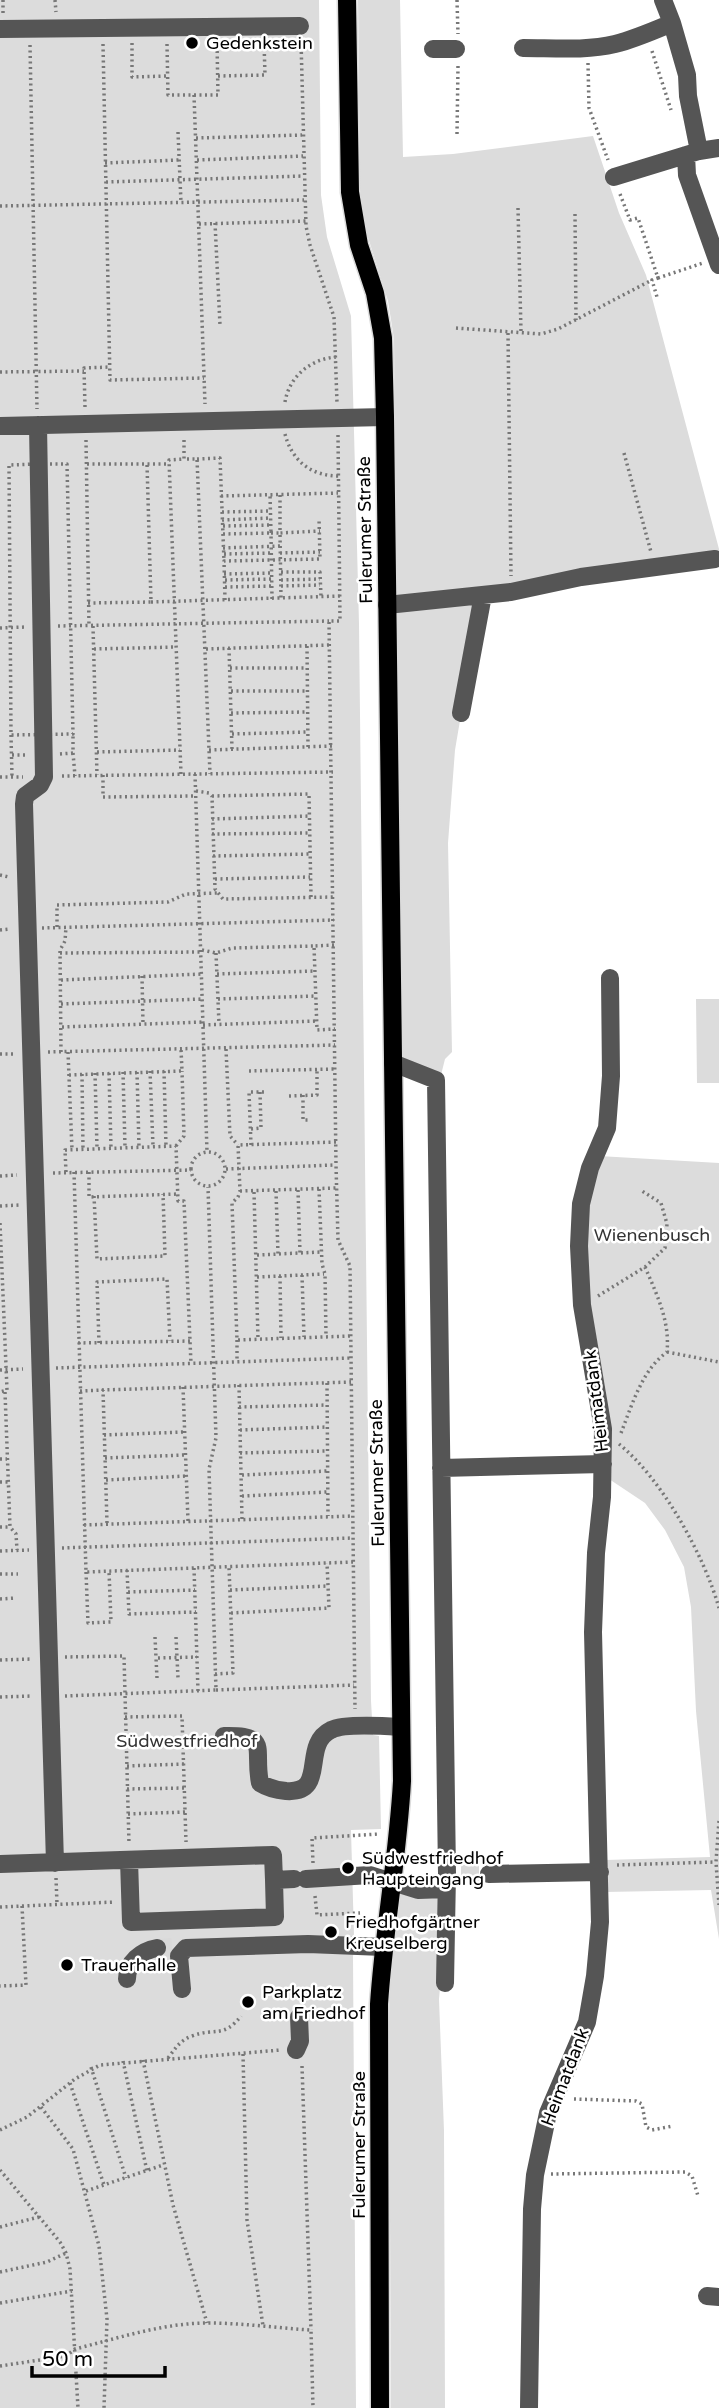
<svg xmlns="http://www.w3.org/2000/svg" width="719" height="2408" viewBox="0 0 719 2408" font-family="'Varela Round',sans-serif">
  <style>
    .green { fill: #dcdcdc }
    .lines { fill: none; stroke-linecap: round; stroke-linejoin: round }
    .minor-tunnel { stroke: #d9d9d9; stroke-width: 18; stroke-dasharray: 18 9; stroke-linecap: butt }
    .major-casing { stroke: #dbdbdb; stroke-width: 21 }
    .path { stroke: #777; stroke-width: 3.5; stroke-dasharray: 2 3.5; stroke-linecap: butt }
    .minor { stroke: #555; stroke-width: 18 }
    .major { stroke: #000; stroke-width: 18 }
    .poi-dot { fill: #000; stroke: #fff; stroke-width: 2.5 }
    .labels { text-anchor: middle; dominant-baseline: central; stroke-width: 5; stroke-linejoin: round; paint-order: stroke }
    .poi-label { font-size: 18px; fill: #000; stroke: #fff; text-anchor: start }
    .street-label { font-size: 18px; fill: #000; stroke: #fff }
    .park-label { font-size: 18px; fill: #333; stroke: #fff }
  </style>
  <rect width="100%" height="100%" fill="#fff"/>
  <path class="green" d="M0,0H319L321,195L327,237L351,316L359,624L371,1701L373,1735L379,1736L381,1829L351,1830L354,1936H358L353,1956L356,2408H0Z
    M358,0H400L403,157L453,154L593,136L619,213L646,275L719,549V555L472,603L478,614L455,750L448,843L452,1052L445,1059L440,1079L400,1063L394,339L388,301L366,231L360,190Z
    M696,999H719V1083H697Z
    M599,1156L719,1163V1939L711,1890L605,1892V1860L710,1857L696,1711L691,1607L684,1567L665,1530L645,1503L609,1479L610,1446L606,1392L585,1275V1203Z
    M399,1888L444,1894L442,1965L439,1999L444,2131L445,2408H391L389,2022L391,1948Z"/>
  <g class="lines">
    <path class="minor-tunnel" d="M461,1874H489
      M157,1948L172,1947"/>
    <defs>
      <path id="major" d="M347,0L350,192L359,245L375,293L383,338L385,417L402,1781C398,1856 384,1929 379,2004L380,2408"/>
    </defs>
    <use href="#major" class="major-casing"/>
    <path class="path" d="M3,0V13
      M55,0L56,12
      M457,0L458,34
      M301,41L306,226L310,245L334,317L337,403
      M132,43V77L167,76
      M103,44L110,380L204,378
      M167,44L168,95H218L217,43
      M30,45L37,409
      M652,51L671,110
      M588,63L589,108L608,160
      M218,76L265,75L264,42
      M194,95L205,404
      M178,132L181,203
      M457,134L458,66
      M196,138L302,135
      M197,160L303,156
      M105,163L179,160
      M106,182L303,176
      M620,194L630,220L638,218L658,278L652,280L657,297
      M0,206L304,200
      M518,208L521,332
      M575,214L576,320
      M215,223L220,325
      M199,224L306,221
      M658,278L703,263
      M456,328L541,334L558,329L652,280
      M508,333L511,576
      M0,372L84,371
      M285,402C289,377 310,359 336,357
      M85,407L84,368L110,367
      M285,434C292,461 311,476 339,476
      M338,435L340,621H329L336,1165L338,1240L350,1266L355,1709
      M86,440L89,626
      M184,440V459H197L210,774
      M624,453L651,552
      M197,459L220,458L224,561
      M39,464H67L73,734L11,735L9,465Z
      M87,464H169
      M280,495V533L320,531
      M221,496L338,493
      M222,512L270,511
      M222,520L270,518
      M223,526L270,525
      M223,534L271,533L270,495
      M223,548L280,546
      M280,553L320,552
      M224,554L271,553
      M281,572H320L321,597
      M224,574L271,573
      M225,580L272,579
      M281,580L320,579
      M281,586L320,585
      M225,587L272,586
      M272,599L271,533H280L281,599
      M225,600L224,561L320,559L319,518
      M151,602L340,596
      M88,603L151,602L147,464
      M58,626L329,621
      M93,626L97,775
      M0,628L26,627
      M307,646L308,747
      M229,648L232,749
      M94,649L176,647
      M206,649L329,645
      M230,668H307
      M231,691H307
      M231,713L308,712
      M232,734L308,732
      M11,735L12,777
      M209,750L332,746
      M97,752L180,750
      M73,753L75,776
      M60,754L73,753V734
      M12,755H27
      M181,774L169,460L184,459
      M195,774L207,1152
      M103,775V797L195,796
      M62,776L333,772
      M0,777H23
      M196,791L209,793L212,796L215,889L223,899L334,897
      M212,796L309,794L311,897
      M212,819L310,816
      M212,834L310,833
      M213,856L310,854
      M0,875L9,877
      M215,879L310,877
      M57,927V905L168,902L186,894L217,893
      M42,928L334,920
      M0,930L10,929
      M334,945L314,946L317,1030L335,1029
      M202,950L216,953L232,948L314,946
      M60,953L201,952
      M216,953L219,1024
      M217,974L315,971
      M142,976L143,1024
      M61,980L202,974
      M218,999L316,996
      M61,1004L202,999
      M203,1025L317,1021
      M62,1027L203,1022
      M226,1049L230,1136L238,1145
      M48,1052L335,1045
      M61,1052L60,950L65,941L66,927
      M68,1052L72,1150
      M0,1054H15
      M150,1071L153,1146
      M164,1071L166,1146
      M249,1071L336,1069
      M123,1072L125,1147
      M137,1072L139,1147
      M95,1073L97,1148
      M109,1073L111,1148
      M82,1074L83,1149
      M69,1075L182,1071L181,1049
      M303,1095V1120H310
      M289,1096L317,1095V1069
      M251,1129L261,1128L260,1092
      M336,1142L238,1145L240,1191L238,1197L232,1203L237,1340L351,1336
      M251,1145L249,1092H264
      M176,1146L184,1136L182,1071
      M191 1169a17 17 0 1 1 34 0a17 17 0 1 1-34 0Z
      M226,1169L335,1165
      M66,1172L65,1150L176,1146L178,1201H184L191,1364
      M74,1172L86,1572L353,1562
      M89,1172V1197L178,1194
      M53,1173L191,1170
      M0,1176L17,1175
      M319,1189L322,1264L325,1274L326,1336
      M298,1190L300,1253
      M240,1191L336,1188
      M276,1191L278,1254
      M254,1192L258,1339
      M94,1196L97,1259L165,1256L163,1194
      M0,1206L19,1205
      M0,1223L7,1390L0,1392
      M257,1255L321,1252
      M302,1275L304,1337
      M280,1276L281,1338
      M257,1277L324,1274
      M598,1296L645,1267L665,1248L667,1224L661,1203L642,1191
      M237,1340V1362
      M78,1343L190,1341
      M99,1343L97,1282L167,1279L170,1341
      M667,1352L719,1362
      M56,1368L351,1358
      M0,1370L23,1369
      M327,1383L328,1516
      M239,1385L242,1519
      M183,1387L188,1521
      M80,1391L103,1390
      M5,1392L10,1527L16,1534L17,1550
      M239,1407L327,1405
      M240,1430L327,1427
      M621,1433C632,1405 642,1370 667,1352C670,1321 657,1295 645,1267
      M104,1435L184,1432
      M619,1444C662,1479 704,1555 719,1608
      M240,1453L327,1451
      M105,1458L185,1455
      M0,1459H7
      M242,1475L327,1471
      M106,1480L186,1476
      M0,1482H8
      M242,1496L327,1492
      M107,1523L103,1390L351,1382
      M84,1525L353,1516
      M0,1527H10
      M62,1548L353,1538
      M0,1551L29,1550
      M194,1568L198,1691
      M127,1570L129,1614L196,1612
      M86,1572L88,1623L111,1622L109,1571
      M0,1574H18
      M230,1590L328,1586
      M128,1592L195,1590
      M0,1599L15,1598
      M231,1613L329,1608L327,1563
      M155,1637L156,1658
      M176,1637L178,1678
      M65,1657L124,1656L129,1844
      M0,1660L33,1659
      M215,1674L233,1673L229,1567
      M157,1678L156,1658L197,1657
      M216,1690L354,1685
      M65,1696L216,1690L209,1469L216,1438L208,1187
      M0,1697L33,1696
      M125,1717L182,1716L186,1842
      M126,1741L183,1739
      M127,1766L184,1764
      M127,1789L185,1788
      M128,1814L185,1812
      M719,1821L716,1862L719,1905
      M313,1863L312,1838L379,1834
      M617,1865L716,1862
      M56,1878L57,1904
      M315,1896L317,1915L360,1913
      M22,1906L115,1902
      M0,1907L22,1906L26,1985L0,1986
      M243,2054L247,2220L263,2326
      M168,2058C175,2049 180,2040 192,2036C215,2027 223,2039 241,2016
      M143,2060L173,2205L207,2323
      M123,2061L147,2171
      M302,2066L311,2330
      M91,2067L126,2178
      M70,2083L104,2185
      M574,2099L636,2101L642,2104L646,2127L652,2130L673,2126
      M41,2107L73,2149L99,2246L107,2319L104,2408
      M0,2130L27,2117L75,2079L100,2065L281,2050
      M0,2170L60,2242L66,2253L70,2269L78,2408
      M551,2174L685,2172L692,2176L698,2196
      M86,2191L163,2165
      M0,2227L39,2217
      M0,2272L47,2262L66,2253
      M0,2303L72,2291
      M0,2366L66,2356L75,2349C119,2338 163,2323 208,2323C242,2323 277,2328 311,2330L313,2408"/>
    <path class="minor" d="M672,23L687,75L688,96L699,151
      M0,29L300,26
      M523,48C553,48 586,51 615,44C635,39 653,31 672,23L663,0
      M433,49H456
      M686,155L687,175L719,265
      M614,177L699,151L719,148
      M38,425L44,777L40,785L25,796L24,804L55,1863
      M0,426L385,417
      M387,605L511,592L581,577L715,559
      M461,713L483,595
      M393,1063L436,1080L447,1874L445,1983
      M441,1468L603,1464
      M224,1736C271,1735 253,1748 260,1783C268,1788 276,1790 286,1791C329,1794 300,1745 331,1730C344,1723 386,1726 401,1727
      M129,1860L131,1922L275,1917L274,1880
      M0,1864L273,1855L274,1880L294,1879
      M489,1874L600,1872
      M306,1879L370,1875L418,1890L446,1889
      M127,1979C127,1962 141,1951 157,1948
      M182,1989L179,1956L186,1948L308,1944L383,1947
      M296,2050L300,2041L299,2017
      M707,2296L719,2297
      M529,2408L532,2209L535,2175L548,2113L587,2022L595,1976L600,1922L593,1632L596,1553L602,1497L603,1429L582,1305L579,1246L581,1204L590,1168L607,1128L611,1076L610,978"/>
    <use href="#major" class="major"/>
  </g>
  <g class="poi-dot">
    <circle cx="192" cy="43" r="7"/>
    <circle cx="348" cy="1868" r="7"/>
    <circle cx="331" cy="1932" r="7"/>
    <circle cx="67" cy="1965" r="7"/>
    <circle cx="248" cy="2002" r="7"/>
  </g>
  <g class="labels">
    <g class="poi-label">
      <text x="206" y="43">Gedenkstein</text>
      <text x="362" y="1858">Südwestfriedhof<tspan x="362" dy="21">Haupteingang</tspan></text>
      <text x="345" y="1922">Friedhofgärtner<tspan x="345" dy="21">Kreuselberg</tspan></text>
      <text x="81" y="1965">Trauerhalle</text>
      <text x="262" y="1992">Parkplatz<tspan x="262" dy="21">am Friedhof</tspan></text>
    </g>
    <g class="street-label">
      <text transform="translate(365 530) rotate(-91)">Fulerumer Straße</text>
      <text transform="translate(596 1401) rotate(-97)">Heimatdank</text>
      <text transform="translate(377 1473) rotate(-91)">Fulerumer Straße</text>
      <text transform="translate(565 2077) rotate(-69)">Heimatdank</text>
      <text transform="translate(359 2145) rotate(-90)">Fulerumer Straße</text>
    </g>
    <g class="park-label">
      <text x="652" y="1235">Wienenbusch</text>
      <text x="187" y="1741">Südwestfriedhof</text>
    </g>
  </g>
  <path d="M32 2366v10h133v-10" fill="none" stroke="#000000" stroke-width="3.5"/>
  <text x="42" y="2366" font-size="21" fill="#000000" stroke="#ffffff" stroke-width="5" paint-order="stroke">50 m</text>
</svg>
